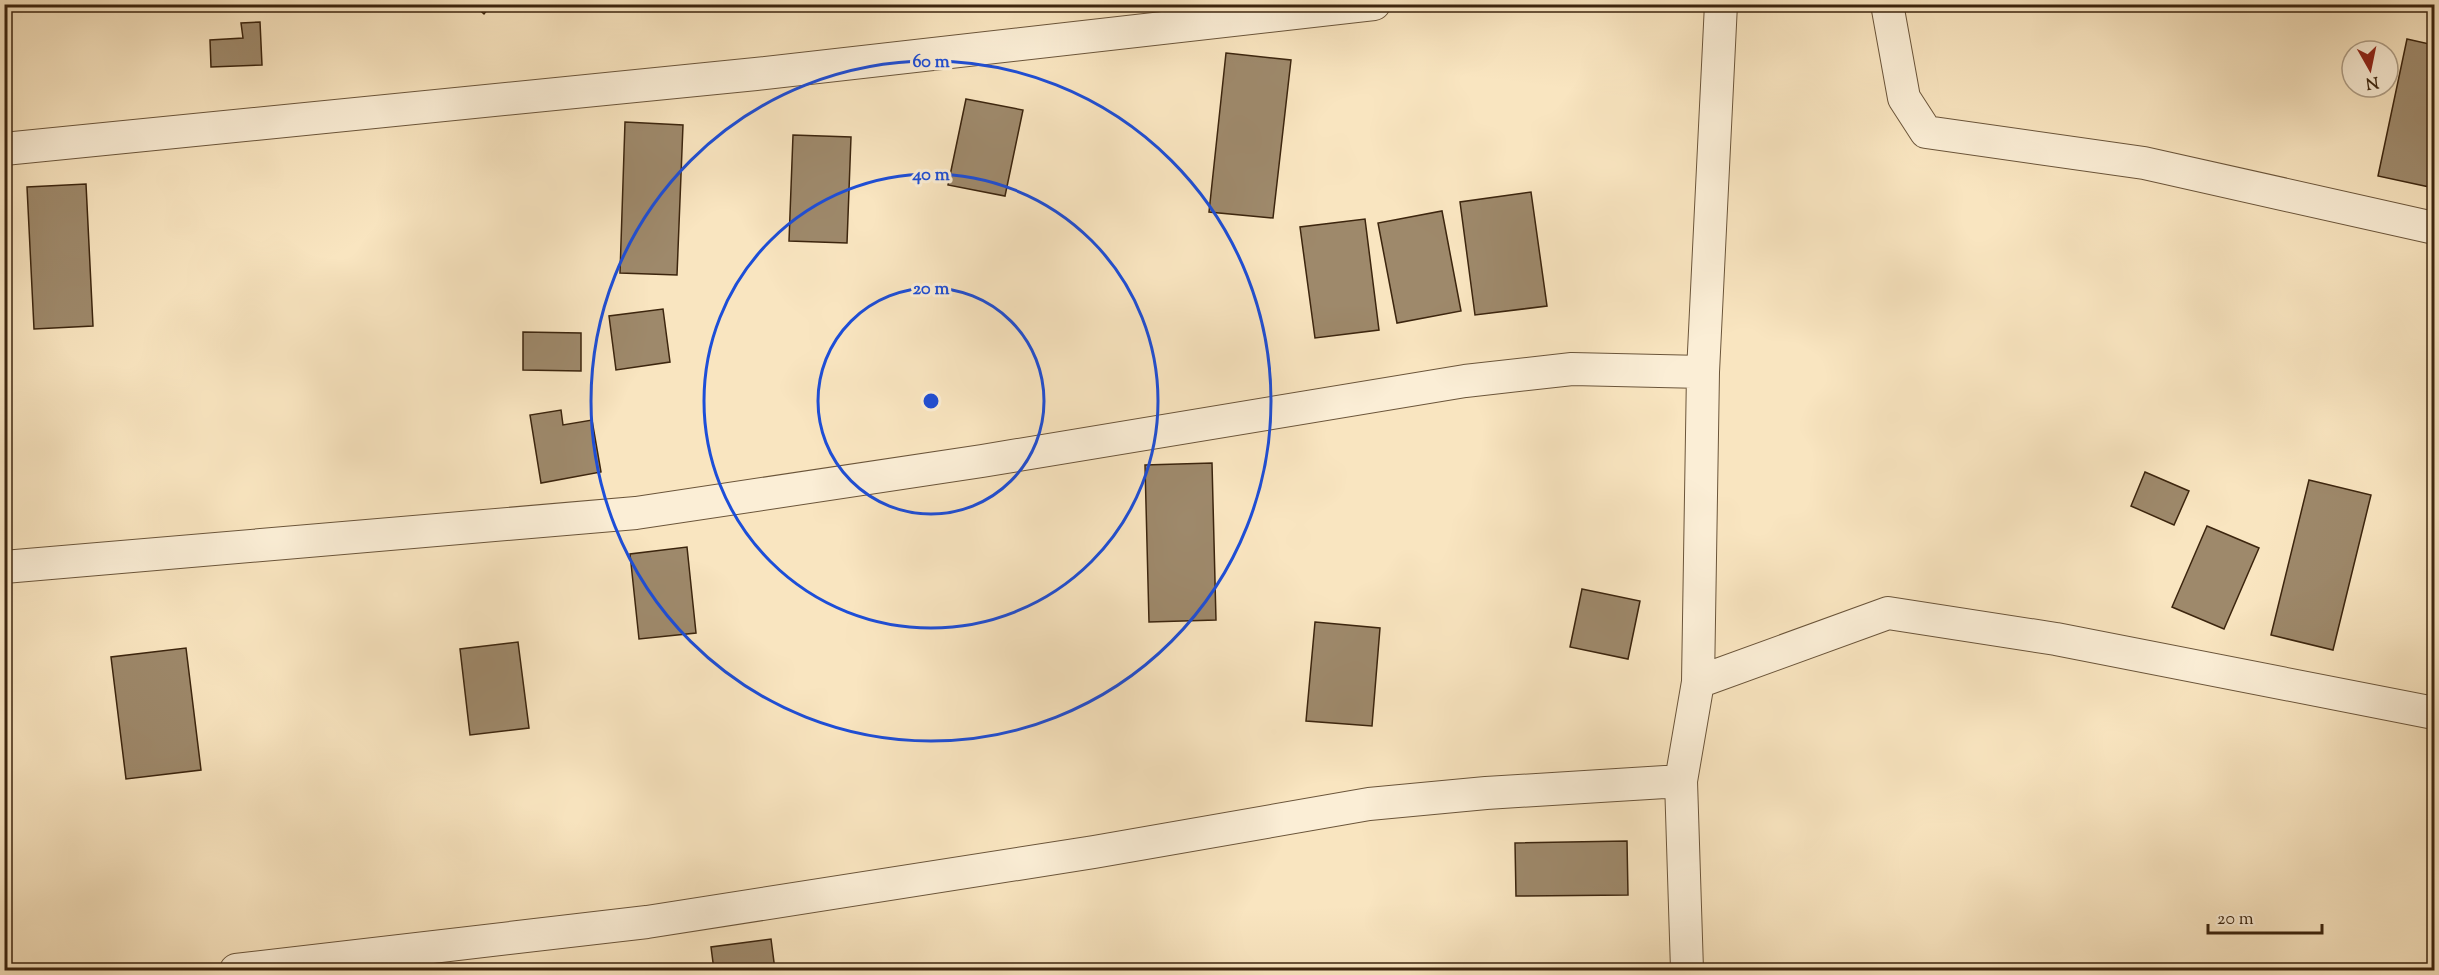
<svg xmlns="http://www.w3.org/2000/svg" width="2439" height="975" viewBox="0 0 2439 975" font-family="'Sorts Mill Goudy',serif">
  <style>
    .building { fill: #9e896b; stroke: #3c250e; stroke-width: 1.5 }
    .lines { fill: none; stroke-linecap: round; stroke-linejoin: round }
    .street-casing { stroke: #6b553a; stroke-width: 34 }
    .street { stroke: #fbeed6; stroke-width: 32 }
    .ring { fill: none; stroke: #1d4ed8; stroke-width: 3 }
    .centre { fill: #1d4ed8; stroke: #fbeed6; stroke-width: 3 }
    .ring-label { font-size: 18px; text-anchor: middle; font-weight: bold; fill: #1d4ed8; stroke: #fbeed6; stroke-width: 6; stroke-linejoin: round; paint-order: stroke }
  </style>
  <rect width="100%" height="100%" fill="#f9e5c0"/>
  <filter id="stains"><feTurbulence type="fractalNoise" baseFrequency=".00333" numOctaves="4"/><feColorMatrix values="0 0 0 0 .2 0 0 0 0 .09 0 0 0 0 .02 0 0 0 .5 -.17"/></filter>
  <radialGradient id="worn" r=".72"><stop offset=".6" stop-color="#630" stop-opacity="0"/><stop offset="1" stop-color="#630" stop-opacity=".3"/></radialGradient>
  <path class="building" d="M473,4H492L484,14Z
    M260,22L262,65L211,67L210,40L243,38L241,23Z
    M2407,39L2434,45V188L2378,176Z
    M1226,53L1291,60L1273,218L1209,212Z
    M966,99L1023,110L1005,196L948,185Z
    M625,122L683,125L677,275L620,273Z
    M793,135L851,137L847,243L789,241Z
    M86,184L93,326L34,329L27,187Z
    M1531,192L1547,306L1475,315L1460,202Z
    M1442,211L1461,311L1397,323L1378,223Z
    M1365,219L1379,330L1315,338L1300,227Z
    M663,309L670,362L616,370L609,316Z
    M523,332L581,333V371L523,370Z
    M561,410L563,425L592,420L601,472L541,483L530,415Z
    M1212,463L1216,620L1149,622L1145,465Z
    M2145,472L2189,491L2174,525L2131,506Z
    M2309,480L2371,495L2333,650L2271,635Z
    M2207,526L2259,548L2224,629L2172,607Z
    M687,547L696,633L639,639L630,554Z
    M1582,589L1640,601L1628,659L1570,647Z
    M1315,622L1380,628L1372,726L1306,721Z
    M518,642L529,728L470,735L460,649Z
    M186,648L201,770L126,779L111,657Z
    M1627,841L1628,895L1516,896L1515,843Z
    M771,939L775,970H714L711,947Z"/>
  <g class="lines">
    <defs>
      <path id="street" d="M1887,4L1904,98L1926,132L2144,163L2434,228
        M4,149L756,74L1374,4
        M4,567L636,513L982,461L1465,381L1572,369L1703,372
        M1698,682L1888,613L2056,639L2434,713
        M236,970L647,922L1094,852L1369,804L1486,793L1681,781
        M1687,970L1681,781L1698,682L1703,372L1721,4"/>
    </defs>
    <use href="#street" class="street-casing"/>
    <use href="#street" class="street"/>
  </g>
  <g class="ring">
    <circle cx="931" cy="401" r="113"/>
    <circle cx="931" cy="401" r="227"/>
    <circle cx="931" cy="401" r="340"/>
  </g>
  <circle cx="931" cy="401" r="9" class="centre"/>
  <g class="ring-label">
    <text x="931" y="67">60 m</text>
    <text x="931" y="180">40 m</text>
    <text x="931" y="294">20 m</text>
  </g>
  <rect width="2439" height="975" fill="none" stroke="#f9e5c0" stroke-width="24"/>
  <rect x="6" y="6" width="2427" height="963" fill="none" stroke="#3c250e" stroke-width="3"/>
  <rect x="12" y="12" width="2415" height="951" fill="none" stroke="#3c250e" stroke-width="1.5"/>
  <g transform="translate(2370 69) rotate(171)"><circle r="28" fill="#fbeed6" stroke="#af9e86" stroke-width="1.5"/>
  <path d="M0-4.5L10 22L0 15L-10 22Z" fill="#8f2418"/>
  <text y="-9" font-size="16" font-weight="bold" text-anchor="middle" fill="#3c250e">N</text>
  </g>
  <path d="M2208 924v9h114v-9" fill="none" stroke="#3c250e" stroke-width="3"/>
  <text x="2217" y="924" font-size="18" fill="#3c250e" stroke="#fbeed6" stroke-width="4.5" paint-order="stroke">20 m</text>
  <rect width="100%" height="100%" filter="url(#stains)"/>
  <rect width="100%" height="100%" fill="url(#worn)"/>
</svg>
